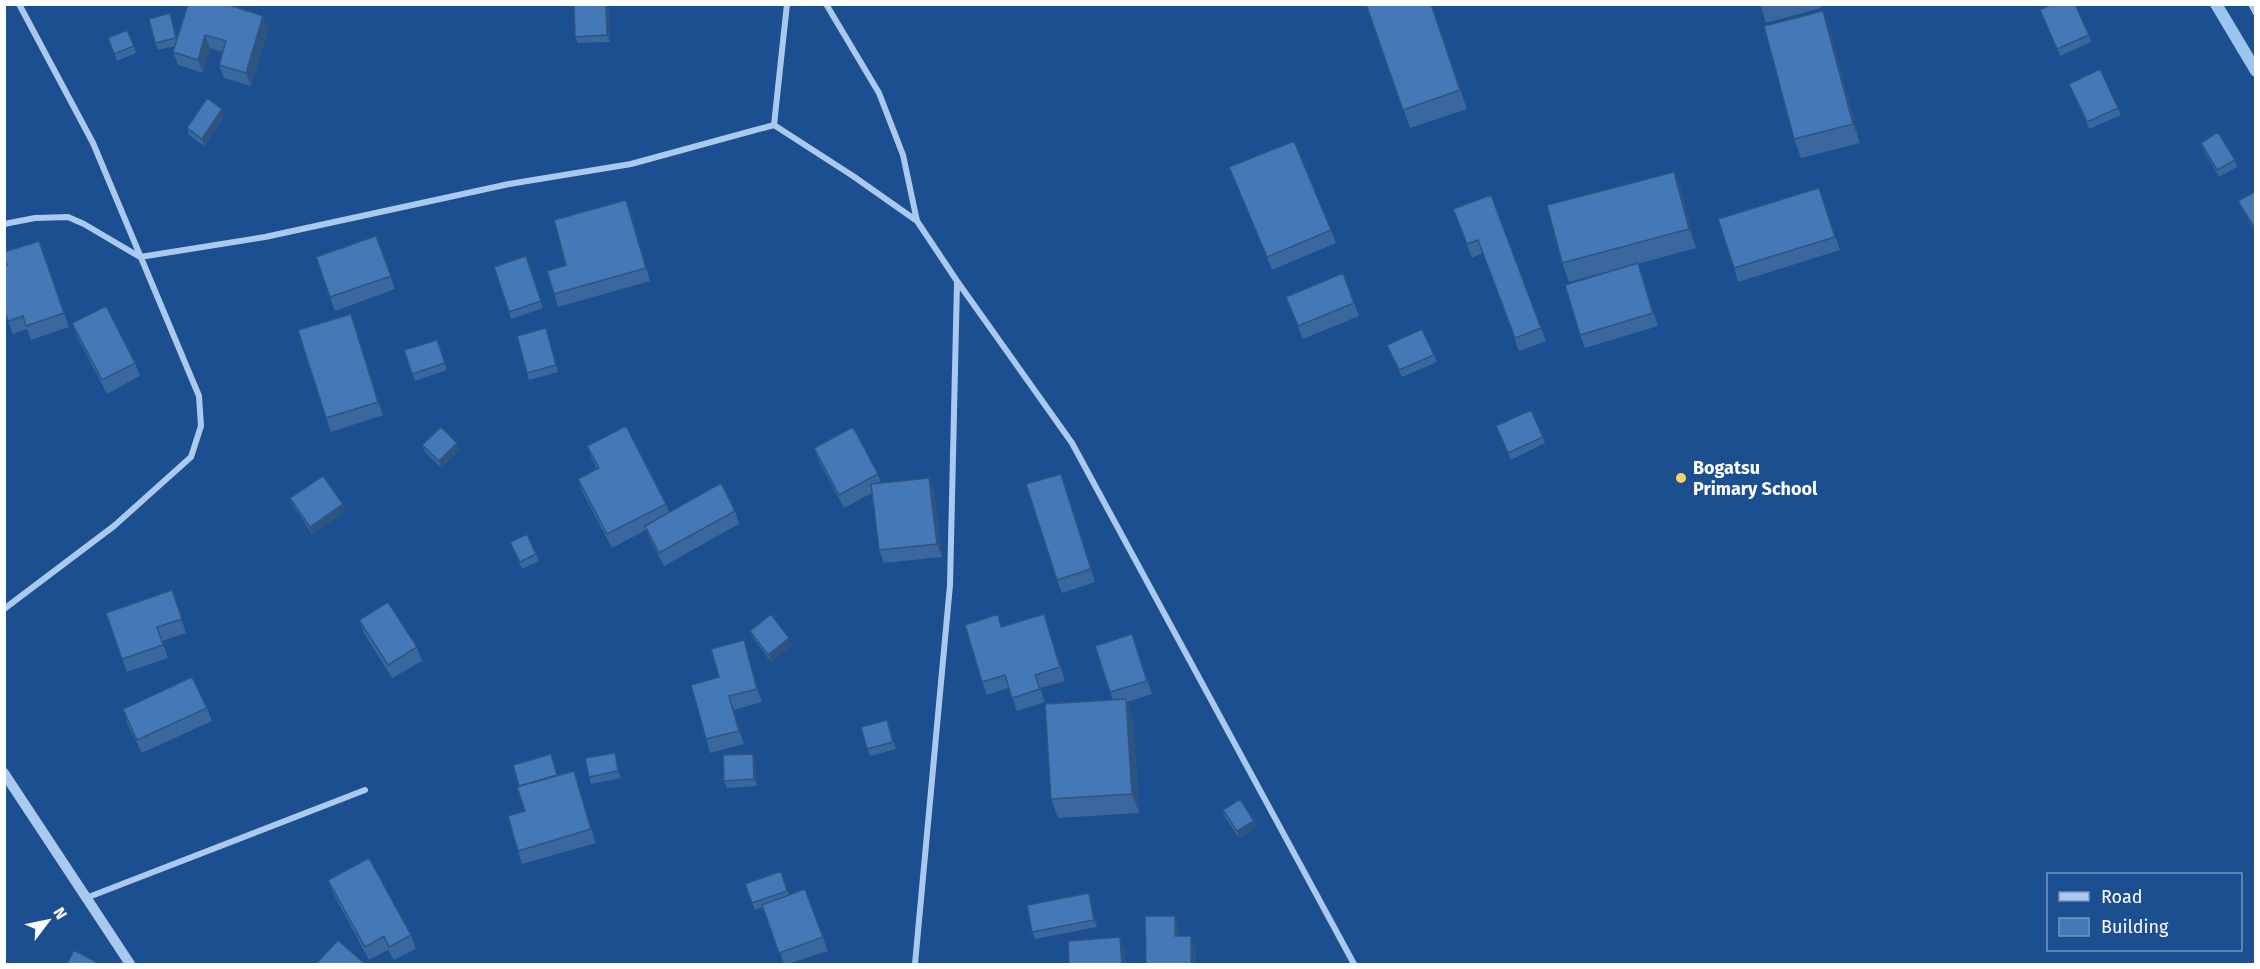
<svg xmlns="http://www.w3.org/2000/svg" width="2260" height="969" viewBox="0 0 2260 969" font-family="'Fira Sans',sans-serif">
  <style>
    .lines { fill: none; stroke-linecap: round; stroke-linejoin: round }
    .stream { stroke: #9cc4f0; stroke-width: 12 }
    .minor { stroke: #a9c9ee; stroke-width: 6 }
    .tertiary { stroke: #a9c9ee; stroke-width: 10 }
    .wall { fill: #3a679d }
    .shaded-wall { fill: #305480 }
    .building { fill: #4478b7; stroke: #305480; stroke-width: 1.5 }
    .poi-dot { fill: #ffd166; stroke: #1b4f8f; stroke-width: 2 }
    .labels { text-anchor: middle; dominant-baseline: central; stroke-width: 6; stroke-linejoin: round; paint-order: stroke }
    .poi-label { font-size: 18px; font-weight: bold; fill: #fff; stroke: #1b4f8f; text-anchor: start }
  </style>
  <rect width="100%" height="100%" fill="#1b4f8f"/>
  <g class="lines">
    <path class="stream" d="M2216,4L2256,71"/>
    <path class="minor" d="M826,4L879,93L903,155L917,221
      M2251,4L2256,13
      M774,125L787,4
      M4,224L35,218L68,217L84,224L140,257L265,237L509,184L631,164L774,125L853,176L917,221L957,281L1072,443L1354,964
      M4,609L114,526L191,457L201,426L199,396L93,143L19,4
      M86,898L365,790
      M915,964L950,585L957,283"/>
    <path class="tertiary" d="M4,773L130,964"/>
  </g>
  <path class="wall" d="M188,4L268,29L251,86L224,78L219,65L223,52L210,48L203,73L178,65L173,52L175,46L158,50L155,43L172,20L177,38Z
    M608,4L610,42L578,43L575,37Z
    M1366,4H1431L1467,109L1410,128Z
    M1760,4H1820L1821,8L1766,23Z
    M2040,10L2089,35L2091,42L2060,56Z
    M1830,30L1860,143L1801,158L1794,139Z
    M108,38L134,46L136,53L117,61Z
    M2069,84L2118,108L2121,115L2089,129Z
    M224,116L204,146L189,135L187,128Z
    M2201,143L2235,160L2237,167L2219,177L2203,149Z
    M1229,167L1331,230L1336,243L1272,270Z
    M1674,172L1681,190L1696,248L1638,264L1658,326L1585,348L1580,335L1628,266L1569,282L1562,263Z
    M1819,188L1840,250L1738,282L1734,268Z
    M2256,191V233L2241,207L2238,201Z
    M1491,195L1546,341L1519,351L1483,253L1472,258L1453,209Z
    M631,213L650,281L558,307L554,294L566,265Z
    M376,236L395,289L335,311L316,257Z
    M39,241L69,327L31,340L27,329L13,334L4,310L7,265Z
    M526,256L543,308L511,319L494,267Z
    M1343,273L1359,316L1303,339L1286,297Z
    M351,314L383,415L331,432L326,418Z
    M72,323L135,363L140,376L107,394L77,336Z
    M548,335L558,372L529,380L527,373Z
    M437,340L447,370L415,381L404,350Z
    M1387,345L1434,355L1437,362L1402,377Z
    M1496,426L1543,437L1545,443L1511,460Z
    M422,445L460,450L441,468L425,452Z
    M587,446L666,504L669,512L735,511L739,524L664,566L650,539L646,530L612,548L583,493L578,479L597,469L592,459Z
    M814,448L878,474L881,483L929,478L934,491L942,557L884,563L879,550L872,493L844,508L819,461Z
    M1065,487L1095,582L1062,593L1057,580Z
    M290,498L343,504L345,511L312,534L293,505Z
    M510,542L536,554L539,561L522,569Z
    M172,590L186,633L162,641L168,658L127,672L106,613Z
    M998,614L1002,627L1044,614L1065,681L1040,688L1045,702L1017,711L1009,688L987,695L982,682Z
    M359,620L417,647L422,661L392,678L364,633Z
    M750,631L792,645L771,662L753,638Z
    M1132,634L1152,694L1127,702L1133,718L1139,813L1058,818L1051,799L1113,700L1095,646Z
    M744,640L748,654L762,702L734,710L744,744L710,753L706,739L719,677Z
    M207,708L212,721L142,753L127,723L123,709Z
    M887,720L896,749L870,756L867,749Z
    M551,754L557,776L578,784L596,843L522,864L518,851L525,811L519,787Z
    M753,754L755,761L757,786L727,788L724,781Z
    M617,760L621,778L591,784L589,777Z
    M1223,810L1254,821L1257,827L1239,838L1225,817Z
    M781,871L789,895L805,889L828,951L788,964H784L763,907L755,910L745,884Z
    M328,880L411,935L416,949L394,960L388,950L369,960L333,893Z
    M1089,893L1091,900L1097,927L1035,939L1032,932Z"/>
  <path class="shaded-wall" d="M606,4H608L610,42L607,35Z
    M1823,11L1830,30L1860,143L1853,124Z
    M263,16L268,29L251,86L246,73Z
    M205,35L210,48L203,73L198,60Z
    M222,109L224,116L204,146L202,139Z
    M1674,172L1681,190L1696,248L1689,229Z
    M626,200L631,213L650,281L646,268Z
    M351,314L355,327L383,415L378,402Z
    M457,443L460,450L441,468L439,461Z
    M929,478L934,491L942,557L937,544Z
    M343,504L345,511L312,534L310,527Z
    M789,638L792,645L771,662L768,655Z
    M744,640L748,654L762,702L757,689Z
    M729,696L734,710L744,744L739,731Z
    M1126,699L1133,718L1139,813L1132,794Z
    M615,753L617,760L621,778L618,771Z
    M753,754L755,761L757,786L754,779Z
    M574,771L578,784L596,843L591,829Z
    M1254,821L1257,827L1239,838L1237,831Z
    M1089,893L1091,900L1097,927L1094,920Z
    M1175,916L1179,930V949L1175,936Z
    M1191,936L1196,949V964H1191Z
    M1120,937L1125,950L1126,964H1122Z"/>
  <path class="building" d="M188,4H226L263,16L246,73L219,65L226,41L205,35L198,60L173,52Z
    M574,4H606L607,35L575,37Z
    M1366,4H1431L1460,90L1403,110Z
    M2052,4H2075L2089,35L2057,49L2040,10Z
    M1823,11L1853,124L1794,139L1764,26Z
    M170,13L176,38L155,43L149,19Z
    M127,30L134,46L114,54L108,38Z
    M2100,69L2118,108L2087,122L2069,84Z
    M207,98L222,109L202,139L187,128Z
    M2218,132L2235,160L2217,170L2201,143Z
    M1294,141L1331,230L1267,257L1229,167Z
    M1674,172L1689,229L1562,263L1547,205Z
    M1819,188L1835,237L1734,268L1718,219Z
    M2256,191V230L2238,201Z
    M1491,195L1541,328L1515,338L1478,240L1467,244L1453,209Z
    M626,200L646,268L554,294L547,271L566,265L554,220Z
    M376,236L391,276L330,297L316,257Z
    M39,241L64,313L26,326L23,316L8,321L4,310V266L7,265L4,258V252Z
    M526,256L541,301L509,312L494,267Z
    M1638,263L1653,313L1580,335L1565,285Z
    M1343,273L1354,303L1298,326L1286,297Z
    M106,306L135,363L102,380L72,323Z
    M351,314L378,402L326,418L298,330Z
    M546,328L556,365L527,373L517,336Z
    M1422,329L1434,355L1399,370L1387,345Z
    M437,340L445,363L412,374L404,350Z
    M1531,410L1543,437L1508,453L1496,426Z
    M626,426L666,504L607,534L578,479L599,468L587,446Z
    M441,427L457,443L439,461L422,445Z
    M853,427L878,474L839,495L814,448Z
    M1061,474L1091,569L1057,580L1026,484Z
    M323,476L343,504L310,527L290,498Z
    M929,478L937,544L879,550L871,484Z
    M721,483L735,511L659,553L645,526Z
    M527,534L536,554L520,562L510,542Z
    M172,590L182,619L157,627L163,645L122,659L106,613Z
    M388,602L417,647L388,665L359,620Z
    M771,614L789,638L768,655L750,631Z
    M998,614L1001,627L1044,614L1060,667L1035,675L1040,689L1012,698L1005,675L982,682L965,625Z
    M1132,634L1147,681L1110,692L1095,646Z
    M744,640L757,689L729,696L739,731L706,739L691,685L719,677L711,649Z
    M192,677L207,708L137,740L123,709Z
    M1126,699L1132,794L1051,799L1045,704Z
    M887,720L893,742L867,749L861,727Z
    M615,753L618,771L589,777L585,758Z
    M551,754L557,775L519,786L513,765Z
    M753,754L754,779L724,781L723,755Z
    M574,771L591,829L518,851L508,816L525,811L517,787Z
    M1240,799L1254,821L1237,831L1223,810Z
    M369,858L411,935L389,947L384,936L365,947L328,880Z
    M781,871L787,891L752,903L745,884Z
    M805,889L823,937L779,953L762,905Z
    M1089,893L1094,920L1032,932L1027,905Z
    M1145,916H1175V936H1191V964H1146Z
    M1120,937L1122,964H1069L1068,941Z
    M338,940L365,964H316Z
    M74,950L96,962L94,964H67Z"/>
  <circle class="poi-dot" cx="1681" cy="478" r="6"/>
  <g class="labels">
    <g class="poi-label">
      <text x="1693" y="468">Bogatsu<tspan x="1693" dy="21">Primary School</tspan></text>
    </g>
  </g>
  <rect width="2260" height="969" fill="none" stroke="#ffffff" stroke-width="12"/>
  <rect x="2047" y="873" width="195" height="78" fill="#1b4f8f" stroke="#7695bc" stroke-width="1.5"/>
  <rect x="2059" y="892" width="30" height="9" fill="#a9c9ee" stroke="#7695bc" stroke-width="1.5"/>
  <text x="2101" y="903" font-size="18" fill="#ffffff">Road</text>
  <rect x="2059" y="918" width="30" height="18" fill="#4478b7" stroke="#7695bc" stroke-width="1.5"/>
  <text x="2101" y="933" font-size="18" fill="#ffffff">Building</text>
  <g transform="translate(48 921) rotate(58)" stroke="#1b4f8f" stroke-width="4.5" paint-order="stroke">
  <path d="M0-4.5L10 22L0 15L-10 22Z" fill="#ffffff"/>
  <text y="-9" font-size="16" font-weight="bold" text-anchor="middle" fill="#ffffff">N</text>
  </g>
</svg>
